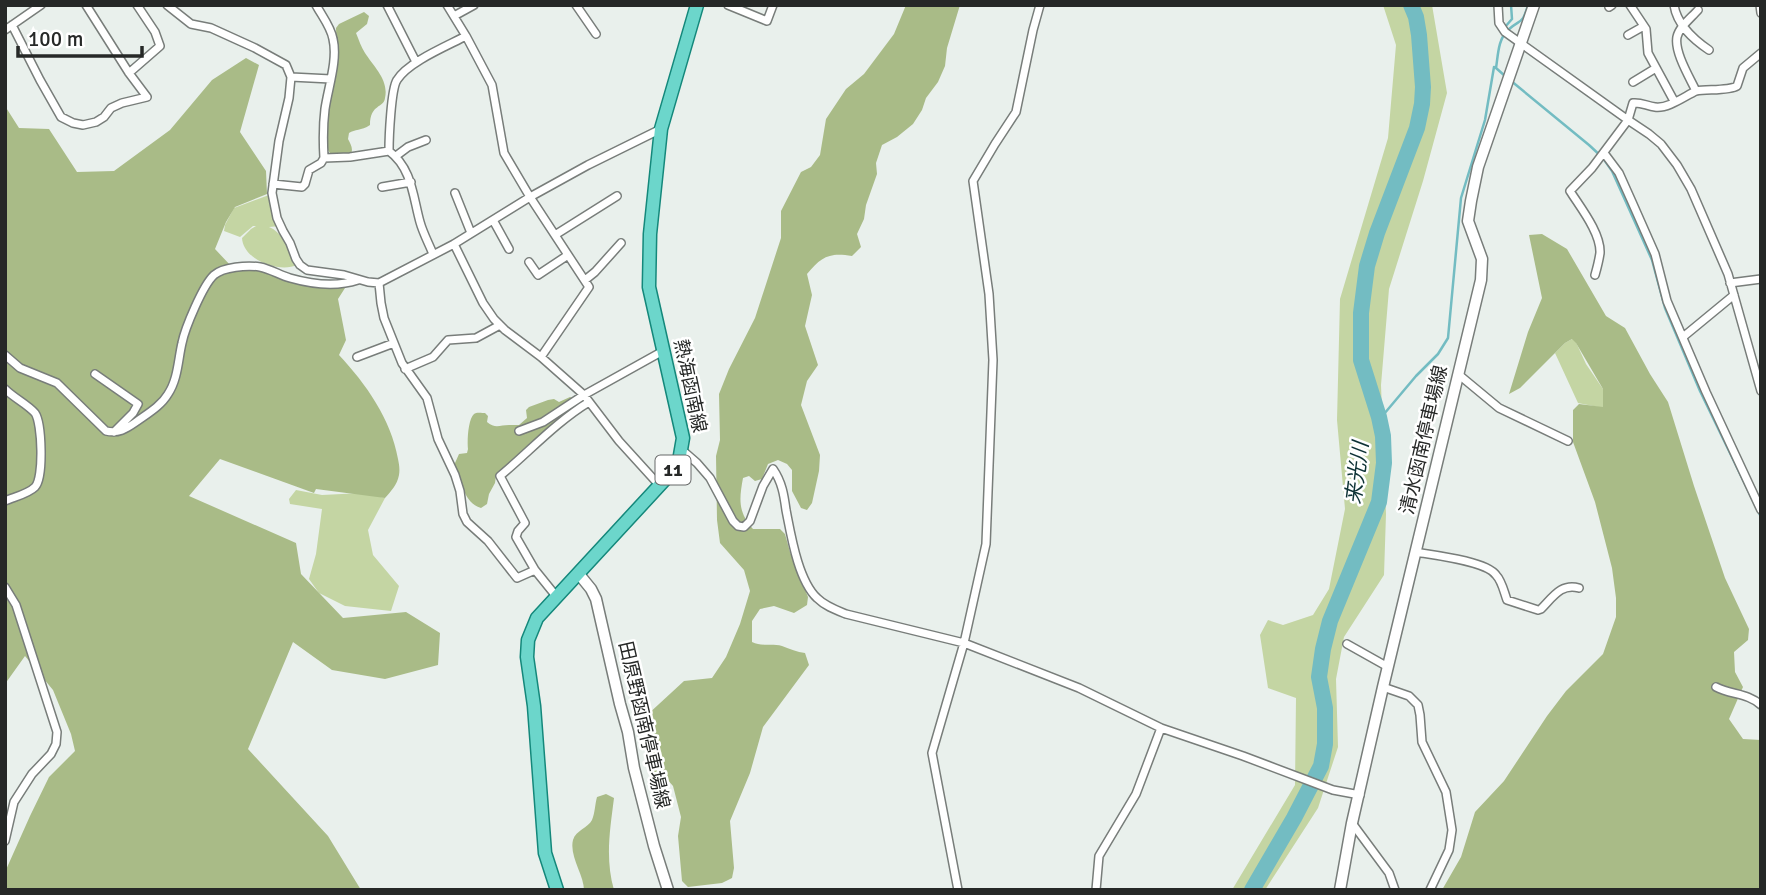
<svg xmlns="http://www.w3.org/2000/svg" width="1766" height="895" viewBox="0 0 1766 895" font-family="Signika,'Noto Sans JP',sans-serif">
  <style>
    .green { fill: #c4d5a3 }
    .forest { fill: #a9bb87 }
    .lines { fill: none; stroke-linecap: round; stroke-linejoin: round }
    .stream { stroke: #73bcc2; stroke-width: 2.5 }
    .river { stroke: #73bcc2; stroke-width: 16 }
    .minor-casing { stroke: #787d7a; stroke-width: 10 }
    .secondary-casing { stroke: #787d7a; stroke-width: 13 }
    .primary-casing { stroke: #14887b; stroke-width: 15 }
    .minor { stroke: #fff; stroke-width: 7 }
    .secondary { stroke: #fff; stroke-width: 10 }
    .primary { stroke: #6cd6cb; stroke-width: 12 }
    .labels { text-anchor: middle; dominant-baseline: central; stroke-width: 5; stroke-linejoin: round; paint-order: stroke }
    .shield { fill: #fff; stroke: #676868; stroke-width: 2 }
    .shield-label { font-size: 18px; font-weight: bold; fill: #262827 }
    .street-label { font-size: 19px; fill: #262827; stroke: #fff }
    .water-label { font-size: 21px; font-style: italic; fill: #0d3235; stroke: #fff }
  </style>
  <rect width="100%" height="100%" fill="#e9f0ec"/>
  <path class="green" d="M1383,5H1432L1447,93L1423,181L1389,289L1381,385L1386,514L1384,575L1344,637L1336,679L1338,747L1318,808L1265,890H1232L1295,785L1296,698L1268,688L1260,635L1268,620L1283,625L1313,615L1329,589L1345,509L1337,420L1340,299L1388,138L1396,45Z
    M269,195L280,226L269,227C284,233 290,252 297,265C279,273 243,260 242,238L251,229L256,226H253L240,237L224,231L225,225L234,208Z
    M1574,338L1586,364L1603,389V408L1578,403L1555,353L1565,343Z
    M296,490L322,495L362,493L385,498L368,530L373,555L399,586L391,611L345,606L319,593L309,579L316,554L322,509L290,504L289,499Z"/>
  <path class="forest" d="M906,5H960L947,48L945,66L938,82L926,98L922,110L913,124L897,137L882,145L876,163L877,174L866,205L864,219L857,234L861,247L852,256C829,252 821,257 807,274L812,295L805,326L818,365L807,381L801,405L820,455L819,471L812,503L807,510L801,508L792,491V470L787,464L778,460L768,464L762,479L755,481L749,476L743,478C739,500 738,512 753,529H780L785,534L790,552L808,597L807,605L794,613L774,606L760,609L752,621V642C762,647 772,643 782,646C790,649 797,652 805,653L809,665L763,727L750,773L730,821L734,868L732,878L722,883L688,887L682,881L678,836L681,817L673,786L665,777L654,772L647,760L646,716L684,681L712,678L726,657L740,624L750,591L744,570L720,543L717,520L716,456L720,440L719,394L729,369L755,318L781,238V211L801,172L811,167L820,155L826,119L846,89L864,74L894,34Z
    M364,12L369,16L367,24L356,33C359,40 361,47 365,53C374,67 389,80 385,98C384,108 370,104 370,125C361,131 355,129 349,133L348,139C351,145 354,149 350,156H332L326,147V138L328,103L337,69L336,28L339,24Z
    M246,58L259,65L240,132L266,171L267,194L235,207L226,222L215,249L231,266L263,268L330,286L345,288L338,299L346,340L339,355C366,384 391,419 398,459C399,464 400,469 399,475C397,485 392,490 385,498L316,489L314,493L220,459L189,496L296,543L301,574L343,618L406,612L440,633L438,665L385,679L332,670L293,642L248,749L328,836L361,890H5V872L30,816L49,777L75,751L71,734L53,690L25,656L5,684V106L19,128L49,129L77,172L114,171L170,130L212,80Z
    M1542,234L1567,249L1606,316L1625,328L1650,374L1668,402L1694,486L1725,578L1749,629L1748,640L1734,652L1735,672L1743,687L1729,719L1743,739L1761,740V890H1442L1461,857L1475,812L1504,781L1547,716L1566,691L1603,654L1616,617V598L1612,568L1595,502L1573,442V410L1579,404L1603,407V389L1576,343L1572,339L1565,343L1520,388L1509,394L1528,332L1542,298L1529,235Z
    M570,397L573,398L577,402V406L529,444L528,449L510,467L501,470L496,476L495,483L489,494L487,504L481,508C463,502 464,484 454,470L455,463L459,454L467,453L468,449C467,442 468,419 474,414C476,412 482,413 485,413L488,416L487,422C495,429 500,425 509,425C513,425 516,425 519,425L527,418L526,410L529,407L548,400L554,399L559,402Z
    M606,794L614,798C610,830 605,859 614,890H584C584,875 569,856 573,840C576,830 588,828 592,820C595,813 595,804 597,797Z"/>
  <g class="lines">
    <path class="stream" d="M1505,27L1512,19L1511,5
      M1505,76L1496,68C1498,56 1498,39 1508,30C1521,18 1522,26 1528,5
      M1510,80L1589,145L1603,158L1612,171L1652,260L1665,308L1700,391L1761,517
      M1379,417L1384,414L1416,376L1438,354L1448,338L1461,198L1485,120L1494,67"/>
    <path class="river" d="M1252,890L1294,818L1321,766L1325,744V708L1319,677L1323,649L1330,621L1379,502L1384,463L1383,436L1379,417L1361,360V313L1367,266L1377,233L1417,128L1422,104L1423,87L1419,35L1416,17L1411,5"/>
    <defs>
      <path id="minor" d="M167,5L191,24L211,28L255,48L286,65L291,77L289,98L279,141L272,193L277,218L283,231L290,243L296,259L300,265L307,270L344,275L368,282L379,283L454,244L530,197L588,165L661,129
        M316,5C322,16 331,27 333,39C338,60 328,88 325,109C323,125 323,141 324,158
        M387,5L416,62
        M447,5L466,36L492,85L504,153L530,197L589,287L541,357
        M576,5L596,34
        M728,5L767,21L773,5
        M1498,5L1499,23L1505,32L1628,120L1649,134L1661,144L1677,165L1691,189L1728,274L1761,391
        M1630,5L1646,29L1648,53L1674,101
        M1674,5C1677,25 1693,39 1709,50
        M1760,5L1761,13
        M1609,7L1612,5
        M1698,10C1691,18 1679,27 1677,37C1674,52 1690,78 1696,91C1707,89 1729,91 1737,86L1743,68L1761,53
        M454,16L474,5
        M12,25L40,80L61,117L73,123L83,125L96,122L104,117L111,108L122,103L147,97L129,73L86,5
        M5,30L41,5
        M1628,35L1644,26
        M129,73L160,46L155,32L137,5
        M291,77L331,79
        M1633,82L1656,68
        M1604,153L1619,173L1632,202L1655,254L1667,301L1706,392L1761,510
        M396,156L408,147L426,140
        M273,184L302,187L305,184L309,170L321,163L324,158L350,157L389,151
        M382,187L411,182
        M455,193L471,233
        M493,220L509,249
        M555,235L617,196
        M454,244L483,303L494,319L505,330L541,357L584,395L663,351
        M433,254C429,244 423,233 420,222C413,197 412,168 389,151C389,138 391,89 397,80C408,62 447,46 466,36
        M529,262L538,275L568,255
        M1595,275C1597,268 1599,260 1600,253C1601,233 1580,207 1570,191L1592,168L1628,120L1633,103C1641,102 1647,106 1655,107C1668,109 1685,96 1696,91
        M585,280L595,272L621,243
        M379,283L381,303L384,318L402,363L427,398L438,439L455,475L460,491L463,514L467,522L488,541L517,578L535,570
        M1730,283L1761,279
        M1683,337L1734,295
        M5,355L20,368L57,383L106,431C118,434 126,429 136,422C147,414 161,406 168,394C178,379 178,360 182,343C185,328 203,285 214,275C223,267 247,265 260,267C270,269 280,275 290,278C311,284 337,287 358,280
        M357,357L394,343
        M405,369L433,357L448,340L476,338L500,325
        M95,374L138,404L133,413L114,432
        M1458,374L1499,408L1568,441
        M5,389C14,398 27,404 35,413C42,423 44,478 35,487C28,494 14,497 5,501
        M519,431L543,422L584,395L619,441L659,485
        M682,450L697,463L710,478L733,521L738,526L744,527L750,521L763,486L773,469C782,482 784,495 786,510C791,535 798,580 817,598C825,606 836,610 846,614L964,643L1079,688L1161,728L1243,756L1333,790L1360,795
        M1415,552C1433,555 1486,561 1496,575C1502,581 1504,592 1507,600L1538,610L1541,609C1553,597 1561,583 1579,588
        M5,587L16,605L57,732L56,744L51,754L32,774L14,802L5,841
        M556,596L535,570L516,537L518,531L525,523L500,476C529,452 556,422 589,402
        M1347,644L1388,667
        M1383,687L1409,696L1418,705L1420,715L1422,742L1446,792L1452,830L1449,850L1430,890
        M1716,687C1731,695 1748,693 1761,705
        M1352,823L1389,873L1395,890
        M958,890L932,753L964,643L986,544L993,360L989,294L973,181L995,144L1016,112L1033,30L1040,5
        M1096,890L1099,856L1136,794L1161,728"/>
      <path id="secondary" d="M578,573L591,589L596,599L620,704L628,732L634,768L654,846L668,890
        M1340,890L1352,823L1383,687L1481,280L1482,259L1468,221L1471,201L1478,167L1534,5"/>
      <path id="primary" d="M557,890L545,853L534,706L527,657L528,640L537,618L671,473L679,461L683,438L649,287L650,234L661,129L697,5"/>
    </defs>
    <use href="#minor" class="minor-casing"/>
    <use href="#secondary" class="secondary-casing"/>
    <use href="#primary" class="primary-casing"/>
    <use href="#minor" class="minor"/>
    <use href="#secondary" class="secondary"/>
    <use href="#primary" class="primary"/>
  </g>
  <g class="labels">
    <rect class="shield" x="655.5" y="455.5" width="35" height="29" rx="5"/>
    <g class="shield-label">
      <text x="673" y="470">11</text>
    </g>
    <g class="street-label">
      <text transform="translate(690 386) rotate(78)">熱海函南線</text>
      <text transform="translate(1424 440) rotate(-77)">清水函南停車場線</text>
      <text transform="translate(644 725) rotate(77)">田原野函南停車場線</text>
    </g>
    <g class="water-label">
      <text transform="translate(1357 473) rotate(-83)">来光川</text>
    </g>
  </g>
  <rect width="1766" height="895" fill="none" stroke="#262827" stroke-width="14"/>
  <path d="M18 46v10h124v-10" fill="none" stroke="#262827" stroke-width="3.5"/>
  <text x="28" y="46" font-size="21" fill="#262827" stroke="#ffffff" stroke-width="5" paint-order="stroke">100 m</text>
</svg>
